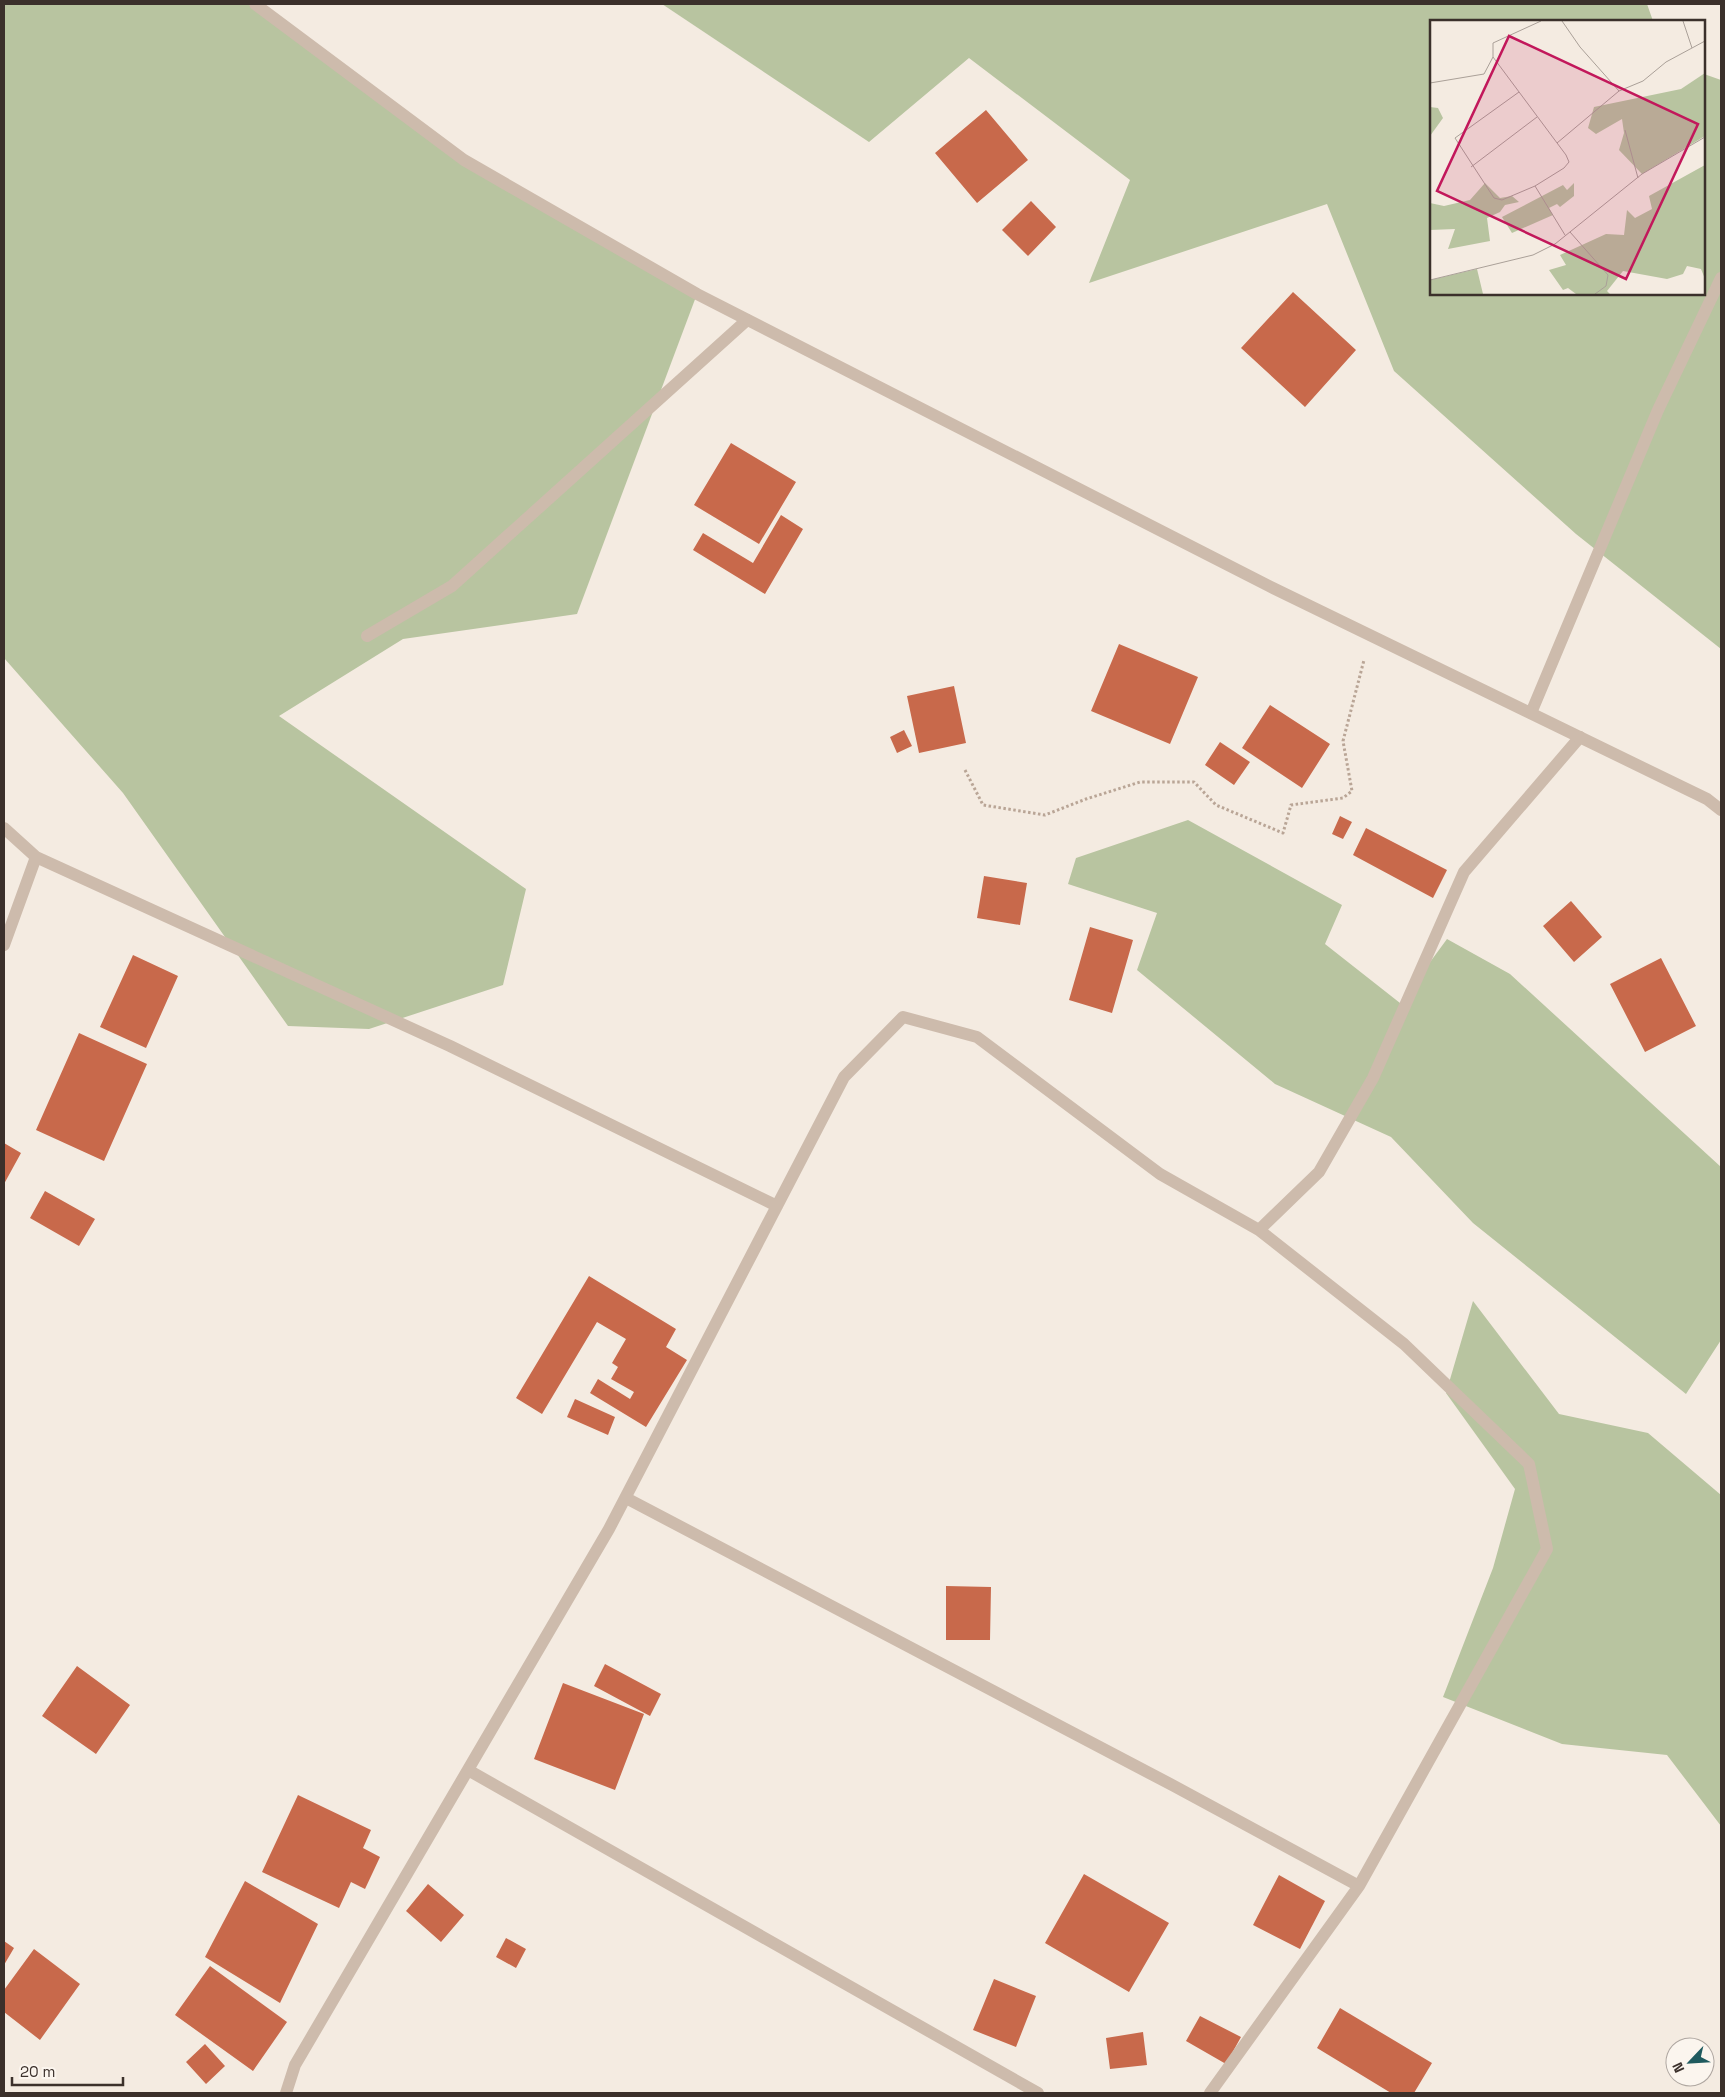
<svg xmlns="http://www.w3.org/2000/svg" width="1725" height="2097" viewBox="0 0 1725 2097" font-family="'Space Grotesk',sans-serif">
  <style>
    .green { fill: #b8c4a0 }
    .building { fill: #c8694b }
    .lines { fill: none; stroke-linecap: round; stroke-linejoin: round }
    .path { stroke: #b9a596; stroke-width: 3; stroke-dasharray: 2.5 2.5; stroke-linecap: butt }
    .minor { stroke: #cdbbac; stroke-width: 12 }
    .tertiary { stroke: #cdbbac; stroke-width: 12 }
    .inset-road { fill: none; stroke: #aaa098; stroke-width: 1 }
    .view { fill: #c2185b; fill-opacity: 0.15; stroke: #c2185b; stroke-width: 2.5 }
    .inset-edge { fill: none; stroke: #3b302b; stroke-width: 2.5 }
  </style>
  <rect width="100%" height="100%" fill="#f4ebe1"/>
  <path class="green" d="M4,4H255L464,160L697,294L577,614L403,639L279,716L526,889L503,985L369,1029L288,1026L123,793L4,658Z
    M662,4H1647L1653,21H1431V294H1704V74L1721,80V649L1576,534L1394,371L1327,204L1089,283L1130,180L969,58L869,142Z
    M1188,820L1342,905L1325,944L1400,1003L1447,939L1510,974L1721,1167V1340L1686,1394L1473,1223L1391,1137L1275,1084L1137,970L1157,913L1068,884L1076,858Z
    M1473,1301L1559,1414L1648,1433L1721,1495V1826L1667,1755L1562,1744L1443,1697L1493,1568L1515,1489L1446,1393Z"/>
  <path class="building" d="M986,110L1028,160L977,203L935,153Z
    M1031,201L1056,227L1028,256L1002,230Z
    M1293,292L1356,350L1305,407L1241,348Z
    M731,443L796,482L759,544L694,505Z
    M781,515L803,529L765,594L693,550L703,533L753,563Z
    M1119,644L1198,677L1170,744L1091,711Z
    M954,686L966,743L919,753L907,696Z
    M1270,705L1330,744L1302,788L1242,748Z
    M904,730L912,746L897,753L890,737Z
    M1220,742L1250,762L1234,785L1205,765Z
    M1340,816L1352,822L1343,839L1332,834Z
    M1366,828L1447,870L1433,898L1353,855Z
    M984,876L1027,883L1020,925L977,918Z
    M1571,901L1602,937L1574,962L1543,926Z
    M1090,927L1133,940L1112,1013L1069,1000Z
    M133,955L178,976L146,1048L100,1027Z
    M1661,958L1696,1026L1645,1052L1610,984Z
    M79,1033L147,1064L104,1161L36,1130Z
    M4,1143L21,1153L4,1184Z
    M45,1191L95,1219L79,1246L30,1218Z
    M589,1276L676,1329L666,1347L687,1360L646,1427L590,1393L598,1379L630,1399L634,1392L611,1379L618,1367L612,1363L626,1339L597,1322L542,1414L516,1398Z
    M575,1399L615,1417L608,1435L567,1417Z
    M946,1586L991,1587L990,1640H946Z
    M605,1664L661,1694L650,1716L594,1686Z
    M77,1666L130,1705L96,1754L42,1716Z
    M563,1683L644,1714L615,1790L534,1759Z
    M298,1795L371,1830L363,1848L380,1857L365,1889L351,1882L339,1908L262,1872Z
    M1084,1874L1169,1923L1129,1992L1045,1943Z
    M1279,1875L1325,1901L1300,1949L1253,1925Z
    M245,1881L318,1924L280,2003L205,1957Z
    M428,1884L464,1915L441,1942L406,1911Z
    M506,1938L526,1949L516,1968L496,1957Z
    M4,1941L14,1948L4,1965Z
    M34,1949L80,1984L40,2040L4,2012V1990Z
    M210,1966L287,2022L253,2071L175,2015Z
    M994,1979L1036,1996L1016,2047L973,2030Z
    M1340,2008L1432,2063L1414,2093H1391L1317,2048Z
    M1200,2016L1241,2037L1226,2064L1186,2041Z
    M1143,2032L1147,2065L1110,2069L1106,2038Z
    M205,2044L225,2066L206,2084L186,2062Z"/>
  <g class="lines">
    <path class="path" d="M965,770L983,805L1045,815L1086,799L1140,782H1194L1216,805L1283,833L1291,805L1343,798L1352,791L1343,741L1364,660"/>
    <path class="minor" d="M367,636L452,586L747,320
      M1531,713L1658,410L1721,278
      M4,828L36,857L450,1046L777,1206
      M4,945L36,857
      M626,1498L1174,1786L1359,1886
      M468,1770L1038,2093
      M286,2093L295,2065L609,1529L844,1077L903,1017L977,1037L1160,1174L1259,1230L1319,1172L1373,1078L1464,872L1580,737
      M1210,2093L1359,1886L1547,1549L1529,1464L1404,1344L1259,1230"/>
    <path class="tertiary" d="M255,4L464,160L697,294L1269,586L1707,799L1721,810"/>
  </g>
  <g transform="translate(1430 20)">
    <rect width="275" height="275" fill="#f4ebe1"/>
    <path d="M275,53V116L212,154L189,130L194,113L192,99L166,114L158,108L164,87L251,69ZM0,87L8,88L13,98L0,116ZM275,145V259L271,249L257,246L253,254L237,259L193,251L177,271L180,274H146L138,268L133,270L119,250L136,245L130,235L176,214L194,215L197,190L205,198L222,189L219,176ZM55,163L70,178L82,176L89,182L75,185L70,192L57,198L60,221L18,229L25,209L0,210V183L14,186L40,180ZM144,163V176L130,187L127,184L119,188L123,195L82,213L72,197L133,165L137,170ZM47,249L53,274H0V260Z" fill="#b8c4a0"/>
    <path class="inset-road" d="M132,1L150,27L189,71M253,1L262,28M63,37L136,135L139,142L134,148L105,166L135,215M0,63L54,54L63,37V23L111,1M89,72L25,118L64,178L72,180L105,166M195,110L208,158M127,123L189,71L213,61L236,42L275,21M41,147L107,97M140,212L178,255L176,266L165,274M0,260L103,235L125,224L212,154L275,117"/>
    <path class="view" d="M79,16L268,104L196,259L7,171Z"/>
    <rect width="275" height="275" class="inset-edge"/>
  </g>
  <rect width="1725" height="2097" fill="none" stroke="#3b302b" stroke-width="10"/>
  <g transform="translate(1690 2062) rotate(245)"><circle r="24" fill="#fbf5ee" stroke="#aea6a0"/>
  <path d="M0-4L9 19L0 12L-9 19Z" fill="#1f5a5e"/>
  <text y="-8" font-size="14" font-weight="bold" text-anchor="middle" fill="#3b302b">N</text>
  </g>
  <path d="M12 2077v8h111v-8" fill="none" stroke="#3b302b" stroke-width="2.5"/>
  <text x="20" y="2077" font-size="15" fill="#3b302b" stroke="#fbf5ee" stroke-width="4" paint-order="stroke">20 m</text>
</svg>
